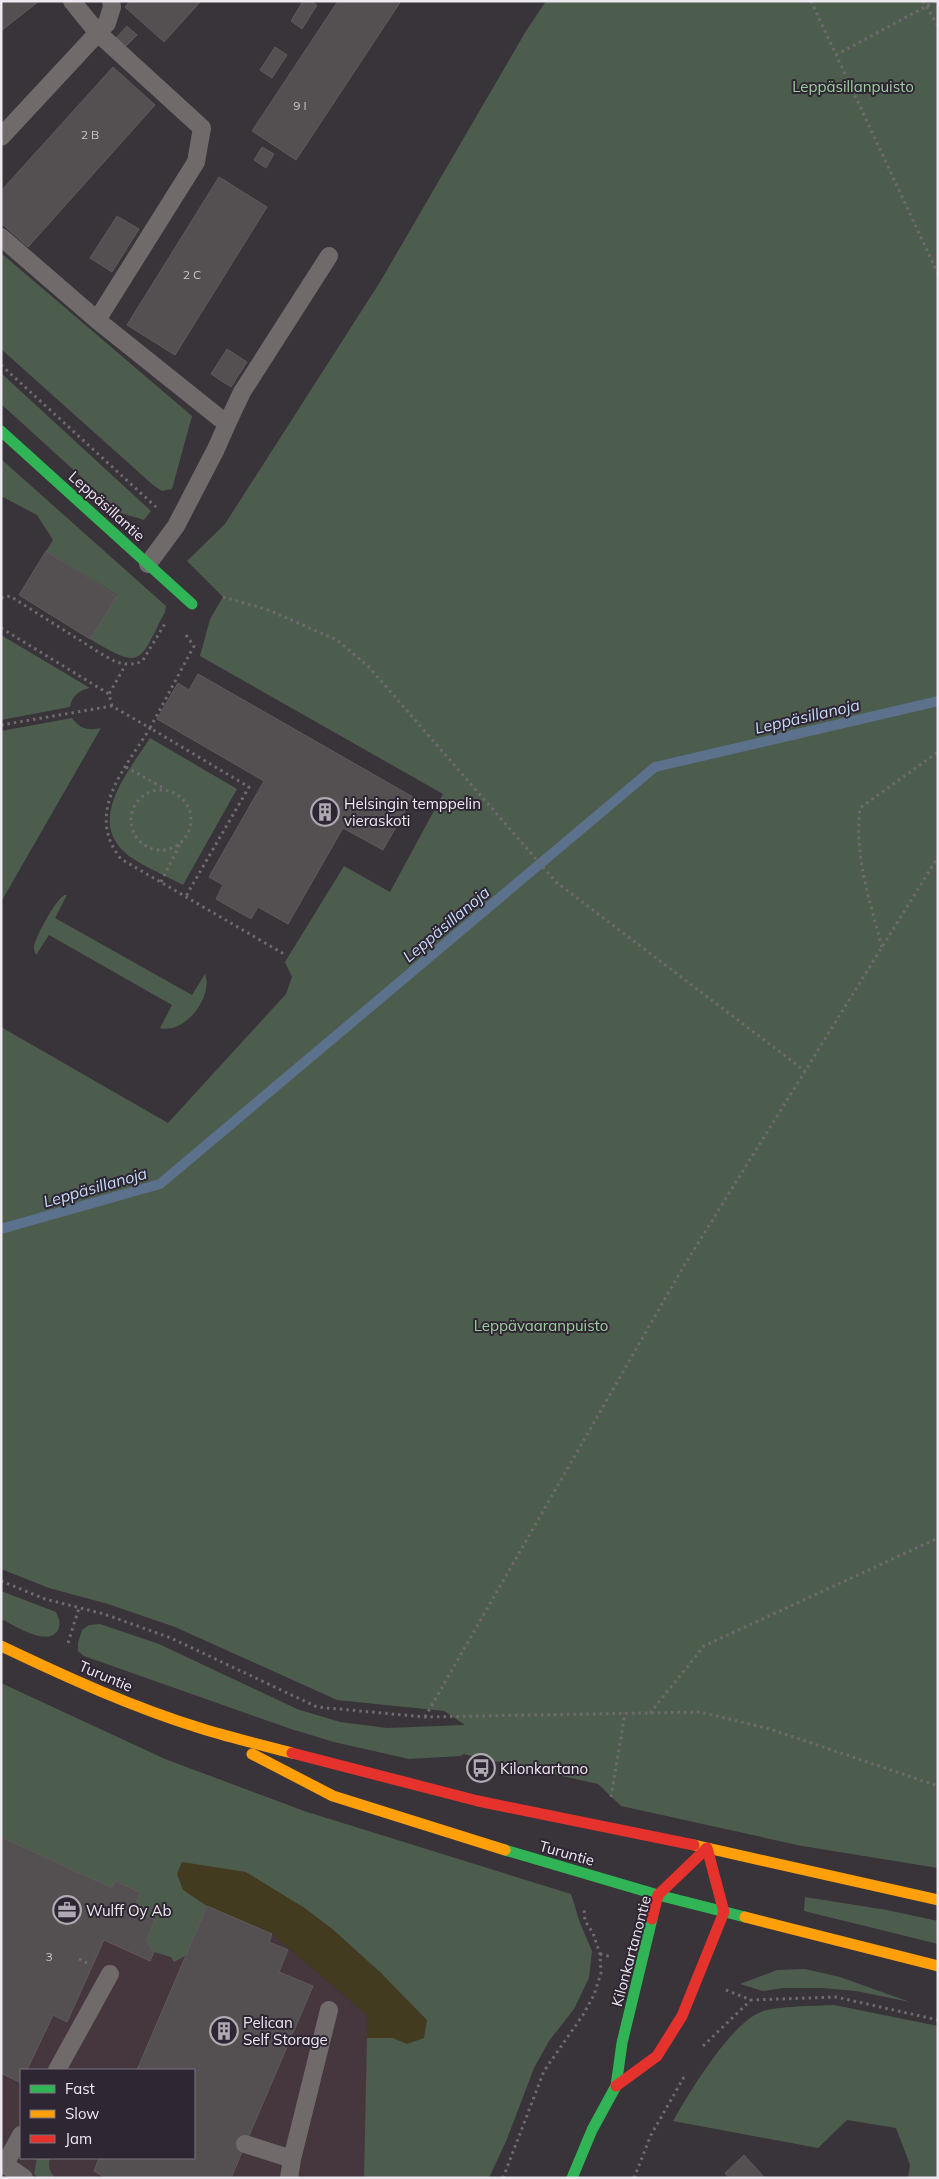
<svg xmlns="http://www.w3.org/2000/svg" width="939" height="2179" viewBox="0 0 939 2179" font-family="Mulish,sans-serif">
  <style>
    .industrial { fill: #46363d; fill-rule: evenodd }
    .green { fill: #4d5d4d }
    .sand { fill: #433b1f }
    .lines { fill: none; stroke-linecap: round; stroke-linejoin: round }
    .stream { stroke: #5c718c; stroke-width: 10 }
    .building { fill: #544f51; stroke: #605a5c }
    .path { stroke: #6f6a6d; stroke-width: 3; stroke-dasharray: 2.5 4; stroke-linecap: butt }
    .lane { stroke: #706a6b; stroke-width: 18 }
    .fast { stroke: #30b455; stroke-width: 11 }
    .slow { stroke: #ff9f0a; stroke-width: 11 }
    .jam { stroke: #e5322d; stroke-width: 11 }
    .labels { text-anchor: middle; dominant-baseline: central; stroke-width: 4; stroke-linejoin: round; paint-order: stroke }
    .number-label { font-size: 12px; fill: #c8c2c9 }
    .park-label { font-size: 15px; fill: #9dce9e; stroke: #2f2633 }
    .street-label { font-size: 15px; fill: #eee8f1; stroke: #2f2633 }
    .poi-label { font-size: 15px; fill: #eee8f1; stroke: #2f2633; text-anchor: start }
    .water-label { font-size: 16px; font-style: italic; fill: #c4ddfb; stroke: #2f2633 }
  </style>
  <rect width="100%" height="100%" fill="#39333a"/>
  <path class="industrial" d="M1,1812L272,1934L367,2015L368,2087L364,2178H1ZM21,2070H194V2158H21Z"/>
  <path class="green" d="M546,1H938V1868L802,1846L621,1806L598,1784L463,1754L461,1756L409,1759L334,1742L291,1729L84,1656L78,1651V1643L82,1630L89,1625L100,1624L159,1644L297,1709L340,1722L387,1728L465,1725L444,1711L337,1700L175,1627L108,1604L49,1588L1,1569V1027L168,1123L286,994L292,977L285,962L344,866L390,892L443,794L200,656L210,619L223,597L187,561L225,524L380,282L526,31Z
    M1,253L192,416L172,489L162,491L153,485L1,349Z
    M1,373L151,511L144,520L121,513L1,404Z
    M1,459L166,606L165,612C139,661 144,672 90,639L117,595L46,551L53,540L37,515L1,496Z
    M1,635L90,688C79,690 72,696 70,707L1,720Z
    M72,718C80,729 88,731 101,728L1,902V731Z
    M150,738L237,789L183,885C166,876 145,867 129,856C84,822 129,771 150,738Z
    M65,895H67L55,918L192,995L205,974C214,998 183,1035 160,1028L172,1005L49,935L36,955C34,950 33,948 35,943C38,933 57,897 65,895Z
    M1,1591L56,1612C59,1619 61,1623 58,1630C48,1648 14,1625 1,1619Z
    M1,1683L165,1759L304,1811L571,1894L580,1923L592,1951L589,1978L574,2009L549,2041L534,2068L507,2139L489,2178H364L367,2038H393L382,1974L332,1929L303,1907L207,1906L187,1955L174,1962L171,1957L154,1952L146,1940L154,1920L133,1910L140,1893L115,1881L112,1888L1,1837Z
    M805,1897L887,1910L938,1921V1944L804,1911Z
    M805,1969L840,1977L910,2002L856,1991L821,1988H784L763,1991L740,1984L777,1970Z
    M834,2005L938,2026V2178H908L910,2165L896,2128L847,2120L818,2148L673,2121C689,2093 731,2023 761,2012C775,2006 816,2006 834,2005Z
    M37,2158H50C48,2166 49,2172 56,2178H38L34,2174Z"/>
  <path class="sand" d="M182,1862L246,1872L303,1907L332,1929L382,1974L427,2020L424,2038L407,2044L393,2038H367V2015L272,1934L207,1906L183,1890L177,1874Z"/>
  <g class="lines">
    <path class="stream" d="M1,1229L160,1184L655,767L938,701"/>
  </g>
  <path class="building" d="M1,1H39L1,31Z
    M130,1H201L164,42L125,7Z
    M303,1H310L317,5L302,29L291,21Z
    M338,1H401L296,160L252,131Z
    M127,26L137,35L126,46L116,38Z
    M275,47L287,55L272,78L260,70Z
    M113,67L155,105L28,247L1,223V191Z
    M262,147L274,154L266,168L254,160Z
    M219,177L267,207L175,355L127,325Z
    M117,216L139,229L112,272L90,258Z
    M227,349L247,362L231,387L211,374Z
    M46,551L117,596L90,639L19,595Z
    M198,674L413,797L383,850L343,828L288,924L258,907L251,919L216,899L223,885L209,877L264,781L157,719L178,683L189,690Z
    M476,1756L495,1761L493,1767L474,1762Z
    M1,1837L112,1888L115,1881L141,1893L133,1910L155,1920L146,1940L154,1952L150,1961L104,1940L67,2022L53,2015L27,2070H21V2083L1,2073Z
    M207,1906L272,1934L269,1942L288,1950L279,1972L313,1986L231,2178H106L94,2171L99,2158H194V2070H137Z
    M744,2155L765,2178H729L725,2173Z"/>
  <g class="lines">
    <path class="path" d="M811,1L938,274
      M923,1L938,26
      M836,55L936,1
      M1,365L156,507
      M223,597L266,609L337,640L369,667L556,882L805,1071
      M1,598L10,596L100,653L116,662L126,664
      M1,628L109,694
      M186,635L194,646L150,728L249,787L186,896
      M112,706L109,694L126,664H136L143,660L166,622
      M1,725L112,706L150,728C125,769 84,813 121,859L284,954
      M126,767L165,789
      M131 820a30 30 0 1 1 60 0a30 30 0 1 1-60 0Z
      M161,882L180,844
      M882,947C870,902 854,855 860,808L938,752
      M1,1581L45,1599L104,1614L171,1638L317,1707L425,1717L700,1712L770,1729L938,1786
      M68,1643L79,1608
      M650,1713L704,1646L938,1538
      M425,1717L682,1269L938,857
      M611,1797L625,1713
      M600,1954L612,1957
      M79,1959L87,1963
      M726,1990L751,2000L836,1997L938,2020
      M703,2046L751,2000
      M503,2178L544,2071L583,2015L594,1995L601,1973L600,1954L593,1933L585,1921L584,1907
      M634,2178L651,2135L684,2077"/>
    <path class="lane" d="M72,1L98,33L202,128L196,162L97,320
      M1,137L107,23L112,7L111,1
      M1,237L97,320L227,424L216,449L176,526L148,564
      M227,424L242,392L329,256
      M57,2070L110,1974
      M245,2144L292,2159
      M1,2162L24,2178
      M5,2164L21,2135
      M289,2178L292,2159L329,2010"/>
    <path class="fast" d="M1,431L192,604
      M505,1850L658,1895L745,1917
      M572,2178L592,2130L616,2086L622,2043L652,1919"/>
    <path class="slow" d="M1,1646C66,1677 134,1708 203,1729C232,1738 262,1745 292,1753
      M252,1754L333,1796L505,1850
      M694,1845L938,1900
      M745,1917L938,1966"/>
    <path class="jam" d="M292,1753L478,1801L694,1845
      M616,2086L657,2056L682,2016L724,1912L707,1848L658,1895L652,1919"/>
  </g>
  <defs>
    <symbol id="building-ring" viewBox="-11 -11 22 22"><circle r="9.5" fill="#2f2633" stroke="#afa9b1" stroke-width="1.5"/><path d="M-4-6H4V6H1V3H-1V6H-4ZM-2.5-4.3h1.7v1.8h-1.7ZM.8-4.3h1.7v1.8H.8ZM-2.5-1h1.7V.8h-1.7ZM.8-1h1.7V.8H.8Z" fill="#afa9b1"/></symbol>
    <symbol id="bus-ring" viewBox="-11 -11 22 22"><circle r="9.5" fill="#2f2633" stroke="#afa9b1" stroke-width="1.5"/><path d="M-5-6H5V4H4V6H2V4H-2V6H-4V4H-5ZM-3.5-4V0h7V-4ZM-3.5 1.2v1.5H-2V1.2ZM2 1.2v1.5H3.5V1.2Z" fill="#afa9b1"/></symbol>
    <symbol id="office-ring" viewBox="-11 -11 22 22"><circle r="9.5" fill="#2f2633" stroke="#afa9b1" stroke-width="1.5"/><path d="M-6-3h4V-5.5h4V-3h4V5H-6ZM-1-4.5V-3h2v-1.5ZM-6 0V1H6V0Z" fill="#afa9b1"/></symbol>
  </defs>
  <g fill-rule="evenodd">
    <use href="#building-ring" x="309" y="796" width="32" height="32"/>
    <use href="#bus-ring" x="465" y="1752" width="32" height="32"/>
    <use href="#office-ring" x="51" y="1894" width="32" height="32"/>
    <use href="#building-ring" x="208" y="2015" width="32" height="32"/>
  </g>
  <g class="labels">
    <g class="number-label">
      <text x="300" y="105">9 I</text>
      <text x="90" y="134">2 B</text>
      <text x="192" y="274">2 C</text>
      <text x="49" y="1956">3</text>
    </g>
    <g class="park-label">
      <text x="853" y="86">Leppäsillanpuisto</text>
      <text x="541" y="1325">Leppävaaranpuisto</text>
    </g>
    <g class="street-label">
      <text transform="translate(107 506) rotate(42)">Leppäsillantie</text>
      <text transform="translate(106 1676) rotate(23)">Turuntie</text>
      <text transform="translate(567 1853) rotate(16)">Turuntie</text>
      <text transform="translate(631 1951) rotate(-75)">Kilonkartanontie</text>
    </g>
    <g class="poi-label">
      <text x="344" y="803">Helsingin temppelin<tspan x="344" dy="17">vieraskoti</tspan></text>
      <text x="500" y="1768">Kilonkartano</text>
      <text x="86" y="1910">Wulff Oy Ab</text>
      <text x="243" y="2022">Pelican<tspan x="243" dy="17">Self Storage</tspan></text>
    </g>
    <g class="water-label">
      <text transform="translate(807 716) rotate(-13)">Leppäsillanoja</text>
      <text transform="translate(446 924) rotate(-40)">Leppäsillanoja</text>
      <text transform="translate(95 1187) rotate(-16)">Leppäsillanoja</text>
    </g>
  </g>
  <rect width="939" height="2179" fill="none" stroke="#eee8f1" stroke-width="5"/>
  <rect x="20" y="2069" width="175" height="90" fill="#2f2633" stroke="#7b747f"/>
  <rect x="30" y="2085" width="25" height="8" fill="#30b455" stroke="#7b747f"/>
  <text x="65" y="2094" font-size="15" fill="#eee8f1">Fast</text>
  <rect x="30" y="2110" width="25" height="8" fill="#ff9f0a" stroke="#7b747f"/>
  <text x="65" y="2119" font-size="15" fill="#eee8f1">Slow</text>
  <rect x="30" y="2135" width="25" height="8" fill="#e5322d" stroke="#7b747f"/>
  <text x="65" y="2144" font-size="15" fill="#eee8f1">Jam</text>
</svg>
